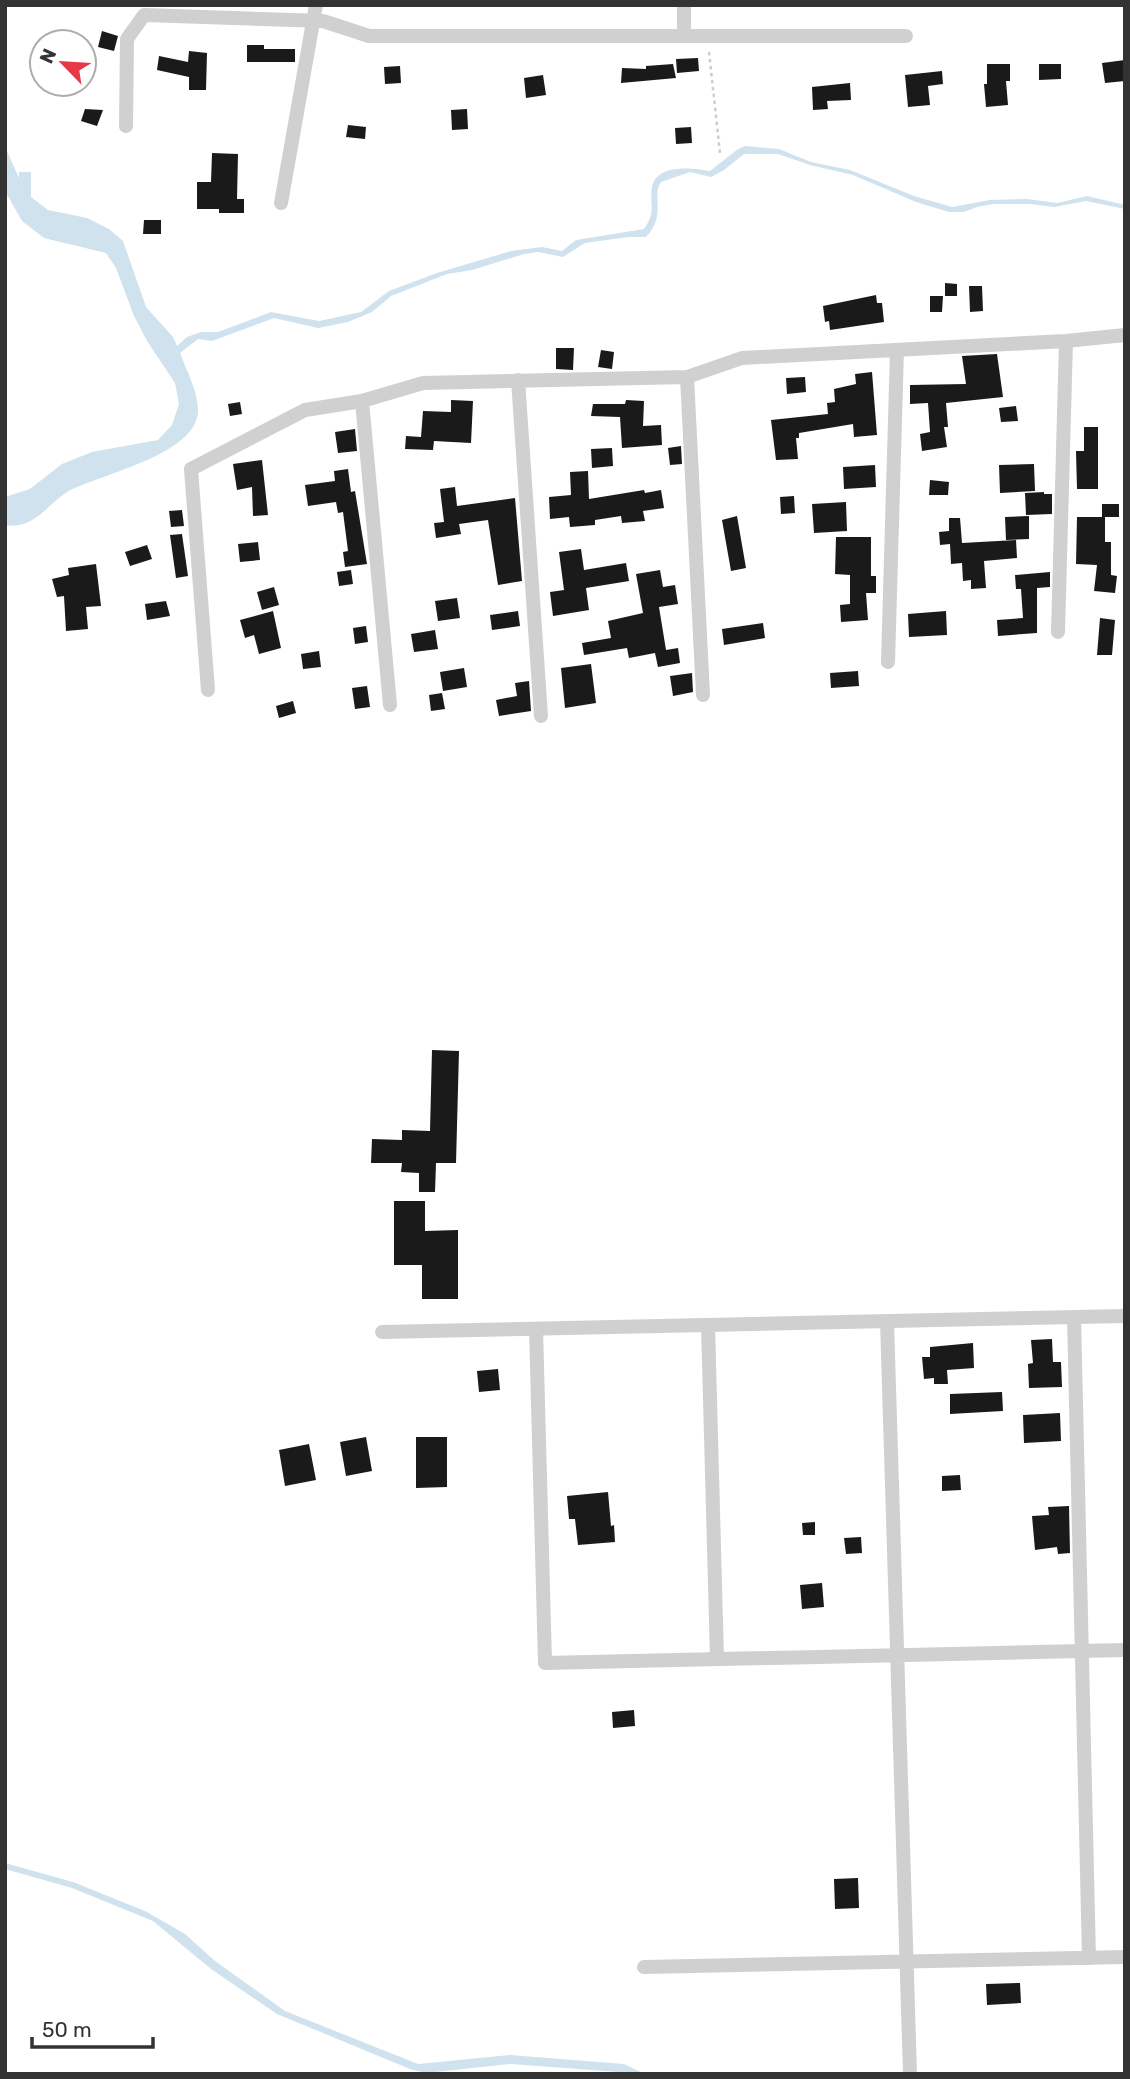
<svg xmlns="http://www.w3.org/2000/svg" width="1130" height="2079" viewBox="0 0 1130 2079" font-family="Rubik,sans-serif">
  <style>
    .water { fill: #cfe2ee }
    .building { fill: #1a1a1a }
    .lines { fill: none; stroke-linecap: round; stroke-linejoin: round }
    .path { stroke: #cdcdcd; stroke-width: 2.5; stroke-dasharray: 3.5 3.5; stroke-linecap: butt }
    .minor { stroke: #d0d0d0; stroke-width: 14 }
  </style>
  <rect width="100%" height="100%" fill="#fff"/>
  <path class="water" d="M745,146L779,149L811,162L850,170L914,196L952,207L990,200L1027,199L1057,203L1087,196L1125,205V209L1086,201L1054,207L1030,204H993L977,207L964,212H949L916,202L853,175L810,165L778,154H744L724,170L711,177L690,172L661,182C651,196 667,215 646,237H628L585,243L563,257L538,252L524,254L472,270L447,274L391,296L372,312L348,322L318,328L274,318L212,341L198,339L180,353C187,372 197,389 198,409C200,454 101,474 69,491C54,499 42,517 26,523C21,526 12,525 5,526V497L30,489L62,464L92,452L158,440L172,425L179,404L175,383L147,341L134,316L116,268L106,253L44,238L22,221L5,191V147L19,178V172H31V197L48,210L87,218L109,229L123,241L146,307L173,337L177,346L187,337L201,332H218L271,312L319,321L361,312L389,291L437,273L511,251L542,247L562,251L576,240L644,229C657,210 649,205 652,187C657,163 693,168 710,171L738,149Z
    M5,1863L73,1882L145,1911L185,1934L215,1961L285,2011L418,2064L510,2055L624,2064L645,2074L511,2064L426,2073L410,2069L277,2014L211,1969L153,1921L72,1888L5,1869Z"/>
  <path class="building" d="M102,31L118,36L114,51L98,47Z
    M247,45H264V49H295V62H247Z
    M189,51L207,53L206,90H189V77L157,70L159,56L188,62Z
    M698,58L699,71L677,73L676,59Z
    M1125,60V81L1105,83L1102,63Z
    M673,64L676,78L621,83L622,68L646,69V66Z
    M987,64H1010V81H1006L1008,105L986,107L984,84H987Z
    M1039,64H1061V79L1039,80Z
    M400,66L401,83L385,84L384,67Z
    M942,71L943,84L928,86L930,105L908,107L905,75Z
    M543,75L546,95L526,98L524,78Z
    M850,83L851,100L827,101L828,109L813,110L812,87Z
    M85,109L103,110L97,126L81,121Z
    M467,109L468,129L452,130L451,110Z
    M348,125L366,127L365,139L346,137Z
    M691,127L692,143L676,144L675,128Z
    M212,153L238,154L237,199H244V213H219V209H197V182H211Z
    M144,220H161V234H143Z
    M945,283L957,284V296H945Z
    M969,286H982L983,311L970,312Z
    M876,295L877,303H882L884,322L830,330L829,321L825,322L823,306Z
    M930,296H943L942,312H930Z
    M556,348H574L573,370L556,369Z
    M601,350L614,352L612,369L598,367Z
    M997,354L1003,397L946,403L948,427H944L947,447L922,451L920,434L930,432L928,403L910,404V385L966,384L962,356Z
    M872,372L877,435L854,437L853,424L799,433V438H796L798,459L776,460L771,420L828,414L827,403L835,402L834,389L856,384L855,374Z
    M805,377L806,392L787,394L786,378Z
    M451,400L473,401L471,443L434,441L433,450L405,449L406,436L421,437L423,411L451,412Z
    M626,400L644,401L643,426L661,425L662,445L622,448L620,417L591,416L593,404H625Z
    M240,402L242,414L230,416L228,404Z
    M1016,406L1018,421L1001,422L999,408Z
    M1084,427H1098V489H1077L1076,451H1084Z
    M355,429L357,451L338,453L335,432Z
    M681,446L682,464L670,465L668,448Z
    M612,448L613,466L592,468L591,449Z
    M262,460L268,515L253,516L252,487L237,490L233,464Z
    M1034,464L1035,491L1000,493L999,465Z
    M875,465L876,487L844,489L843,467Z
    M348,469L351,492L355,491L367,564L345,567L343,552L348,551L343,512L338,513L336,502L308,506L305,485L335,481L334,471Z
    M588,471L589,499L644,490L645,493L661,490L664,508L643,511L645,521L622,523L621,516L595,520V525L570,527L569,517L550,519L549,497L571,495L570,472Z
    M930,480L949,482L948,495H929Z
    M455,487L457,506L515,498L522,581L498,585L488,520L459,524L461,534L436,538L434,523L444,522L440,489Z
    M1044,492V494H1052V514L1026,515L1025,493Z
    M794,496L795,513L781,514L780,497Z
    M846,502L847,531L814,533L812,504Z
    M1102,504H1119V517H1102Z
    M182,510L184,526L171,527L169,511Z
    M737,516L746,568L731,571L722,520Z
    M1029,516V539L1006,540L1005,517Z
    M1077,517H1105V542H1111V575L1117,576L1115,593L1094,591L1097,565L1076,564Z
    M949,518H960L962,543L1016,540L1017,558L984,561L986,588L971,589V580L963,581L962,563L951,564L950,544L940,545L939,532L949,531Z
    M182,534L188,576L176,578L170,535Z
    M836,537H871V576H876V593H866L868,620L841,622L840,605L850,604V575L835,574Z
    M258,542L260,560L240,562L238,544Z
    M147,545L152,559L130,566L125,552Z
    M581,549L584,570L626,563L629,581L586,588L589,610L553,616L550,592L564,590L559,552Z
    M96,564L101,606L86,607L88,629L66,631L64,596L57,597L52,579L69,575L68,568Z
    M351,570L353,584L339,586L337,572Z
    M660,570L663,587L675,585L678,604L659,607L666,650L678,648L680,663L658,667L655,653L629,658L627,648L584,655L582,643L611,638L608,621L643,613L636,574Z
    M1050,572V587L1037,588V633L998,636L997,620L1023,618L1021,589H1016L1015,575Z
    M274,587L279,605L262,610L257,592Z
    M457,598L460,618L438,621L435,601Z
    M166,601L170,616L147,620L145,604Z
    M273,611L281,648L259,654L254,635L245,638L240,620Z
    M518,611L520,626L492,630L490,615Z
    M946,611L947,635L909,637L908,614Z
    M1100,618L1115,620L1112,655H1097Z
    M763,623L765,638L724,645L722,629Z
    M366,626L368,642L355,644L353,628Z
    M435,630L438,649L414,652L411,634Z
    M319,651L321,667L303,669L301,654Z
    M591,664L596,703L565,708L561,668Z
    M464,668L467,687L443,691L440,672Z
    M858,671L859,686L831,688L830,673Z
    M692,673L693,692L673,696L670,676Z
    M529,681L531,711L499,716L496,700L517,696L515,683Z
    M367,686L370,707L355,709L352,688Z
    M442,693L445,709L431,711L429,695Z
    M293,701L296,713L279,718L276,706Z
    M432,1050L459,1051L456,1163H436L435,1192H419V1173L401,1172L402,1163H371L372,1139L402,1140V1130L430,1131Z
    M394,1201H425V1231L458,1230V1299H422V1265H394Z
    M1052,1339L1053,1362H1061L1062,1387L1029,1388L1028,1364L1033,1363L1031,1340Z
    M973,1343L974,1368L947,1370L948,1384H934V1378L924,1379L922,1357H930V1347Z
    M498,1369L500,1390L479,1392L477,1371Z
    M1002,1392L1003,1411L950,1414V1394Z
    M1060,1413L1061,1441L1024,1443L1023,1415Z
    M366,1437L372,1471L346,1476L340,1442Z
    M416,1437H447V1487L416,1488Z
    M309,1444L316,1480L285,1486L279,1450Z
    M960,1475L961,1490L942,1491V1476Z
    M608,1492L611,1526L614,1525L615,1542L578,1545L575,1519H569L567,1496Z
    M1069,1506L1070,1553L1058,1554L1057,1547L1035,1550L1032,1516L1049,1515L1048,1507Z
    M815,1522V1535H803L802,1523Z
    M861,1537L862,1553L846,1554L844,1538Z
    M822,1583L824,1607L802,1609L800,1585Z
    M634,1710L635,1726L613,1728L612,1712Z
    M858,1878L859,1908L835,1909L834,1879Z
    M1020,1983L1021,2003L987,2005L986,1984Z"/>
  <g class="lines">
    <path class="path" d="M709,52L720,153"/>
    <path class="minor" d="M684,36V5
      M126,126L127,39L144,15L323,21L369,36H906
      M281,203L316,5
      M687,377L703,695
      M518,380L541,716
      M362,401L390,705
      M1058,632L1066,341
      M888,662L897,350
      M208,690L191,469L305,410L362,401L423,383L687,377L742,358L1066,341L1125,335
      M1074,1317L1089,1958
      M887,1321L910,2074
      M708,1325L717,1659
      M536,1329L545,1663L1125,1650
      M382,1332L1125,1316
      M644,1967L1125,1957"/>
  </g>
  <rect width="1130" height="2079" fill="none" stroke="#333333" stroke-width="14"/>
  <g transform="translate(63 63) rotate(295)"><circle r="33" fill="#ffffff" stroke="#adadad" stroke-width="2"/>
  <path d="M0-5L12 26L0 18L-12 26Z" fill="#e63946"/>
  <text y="-10" font-size="19" font-weight="bold" text-anchor="middle" fill="#333333">N</text>
  </g>
  <path d="M32 2037v10h121v-10" fill="none" stroke="#333333" stroke-width="3.5"/>
  <text x="42" y="2037" font-size="21" fill="#333333" stroke="#ffffff" stroke-width="5" paint-order="stroke">50 m</text>
</svg>
